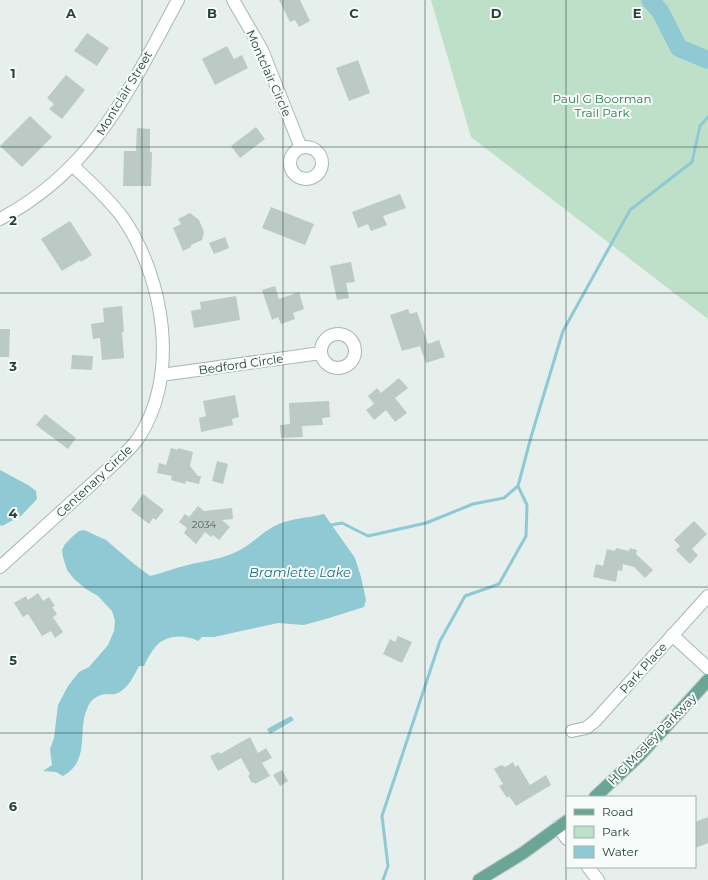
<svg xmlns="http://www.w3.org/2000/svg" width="708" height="880" viewBox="0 0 708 880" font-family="Montserrat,sans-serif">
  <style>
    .green { fill: #bfe0c8 }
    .water { fill: #8ec9d4 }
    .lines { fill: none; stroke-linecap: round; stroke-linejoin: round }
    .stream { stroke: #8ec9d4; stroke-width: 3 }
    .river { stroke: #8ec9d4; stroke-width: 18 }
    .building { fill: #bbcac4 }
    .minor-casing { stroke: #a8b8b2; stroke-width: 14 }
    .major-casing { stroke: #c2cac8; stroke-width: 14 }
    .minor { stroke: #fff; stroke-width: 12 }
    .major { stroke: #6aa596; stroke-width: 12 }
    .grid { fill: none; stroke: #24423a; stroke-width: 1; stroke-opacity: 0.55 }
    .labels { text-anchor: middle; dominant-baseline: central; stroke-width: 4; stroke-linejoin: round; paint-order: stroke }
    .number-label { font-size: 10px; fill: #4a645c }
    .street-label { font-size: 12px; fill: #24423a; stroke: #f7fbf9 }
    .park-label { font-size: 12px; fill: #2d7a4b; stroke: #f7fbf9 }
    .water-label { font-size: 13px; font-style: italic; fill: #1c6f80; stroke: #f7fbf9 }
    .grid-label { font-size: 13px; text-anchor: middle; font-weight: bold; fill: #24423a; stroke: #f7fbf9; stroke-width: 4; stroke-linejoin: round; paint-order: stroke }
  </style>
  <rect width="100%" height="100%" fill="#e6efeb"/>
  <path class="green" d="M431,0H708V319L471,137Z"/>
  <path class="water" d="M0,470L28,485L36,491L37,499L21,516L2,526L0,525Z
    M324,514L355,558L361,577L366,600L364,607L326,619L304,625L278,623L214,637H202L198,641C185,634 166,635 156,646C151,652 147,659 144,666H139C134,676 128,688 118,693C114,695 109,694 106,694C97,695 90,700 87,709C77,732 91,760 63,776L56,772L43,771L52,765L50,749L54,738L58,705L68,686L79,672L89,667L108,645L114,631L115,621L112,611L98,596L86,589L74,579L67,570L63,557L62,550L65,544L72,537L79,531L84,530L106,540L134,564L150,576C163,573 175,568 188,565C204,561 223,559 238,551C253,544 264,530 279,524C293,518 309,518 324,514Z
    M291,716L294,720L270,734L267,729Z"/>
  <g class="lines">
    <path class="stream" d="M331,525L342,523L368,536L426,523L473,504L504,498L518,486
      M383,880L388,866L382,816L440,641L465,596L499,584L526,536L527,505L518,486L531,437L563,331L630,210L692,162L700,126L708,117"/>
    <path class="river" d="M650,0L660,11L679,48L708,60"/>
  </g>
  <path class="building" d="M279,0H300L310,21L299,27L295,20L290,22Z
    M87,33L109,48L97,66L74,51Z
    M227,46L234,59L242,55L248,68L215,85L202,59Z
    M358,60L370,93L349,101L336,68Z
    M66,75L85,90L62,119L49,109L54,104L47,98Z
    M30,116L52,137L22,167L0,146Z
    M256,127L265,139L240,158L231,146Z
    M137,128L150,129V152H152L151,186H123L124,151H136Z
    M400,194L406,208L383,216L387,225L371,231L368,224L358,228L352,212Z
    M271,207L314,224L305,245L262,228Z
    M190,213L199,220L204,232L202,240L191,245V247L183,251L173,228L181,224L178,219Z
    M70,221L92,255L81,262L80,260L62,271L41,239Z
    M225,237L229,248L214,254L209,243Z
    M351,262L355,282L346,283L349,298L337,300L330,266Z
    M275,286L279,299L299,292L304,309L293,313L295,319L281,324L278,317L272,320L262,290Z
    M236,296L240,320L194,328L191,311L201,309L200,302Z
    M122,306L124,332H122L124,358L102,360L100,338L93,339L91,324L104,322L103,308Z
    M408,309L410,314L417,312L428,344L439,340L445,357L426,363L420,346L402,351L390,315Z
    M0,329H10L9,357H0Z
    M72,355L93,356L92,370L71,369Z
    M399,378L408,388L395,398L407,413L395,422L386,410L374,420L366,410L374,404L368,396L377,388L381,393Z
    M235,395L239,417L232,419L233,425L201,432L199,418L206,416L203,401Z
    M329,401L330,417L322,418L323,425L302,426L303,437L281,438L280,425L290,424L289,403Z
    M45,414L76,438L68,449L36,425Z
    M171,448L178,450V448L193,452L190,466L198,476H201L199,484L186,481L185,484L171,480L172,476L157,473L159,463L166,465Z
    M217,461L228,464L223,484L212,481Z
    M143,494L164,510L156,520L153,518L149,524L131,510Z
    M198,506L204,511L232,508L233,519L222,520L230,527L219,540L213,535L211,537L205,532L196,544L184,533L187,528L179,522L185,514L189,517Z
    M694,521L707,534L692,549L698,555L690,564L676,550L680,546L674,540Z
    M616,548L629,551L630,548L637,550L636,554L653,570L645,578L634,567L623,564L622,571L618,570L616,582L593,577L596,564L603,566L607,549L615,551Z
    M38,593L43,601L49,597L55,606L52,607L57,614L53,617L63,632L55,638L51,631L42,636L28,614L23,617L14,603L26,596L28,600Z
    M398,636L412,642L402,663L383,654L390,639L395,642Z
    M250,737L258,753L266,748L272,758L262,763L270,776L255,784L254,782L252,783L248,776L250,774L241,758L218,771L210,756L219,752L220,754Z
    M513,762L515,767L518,765L530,785L546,775L551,785L516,806L509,796L507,798L499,786L503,784L494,769L501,765L505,767Z
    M282,770L288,781L280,786L273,775Z
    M708,817V843L695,848V822Z"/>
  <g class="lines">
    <defs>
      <path id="minor" d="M233,0L262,50L301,148
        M290 163a16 16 0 1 1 32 0a16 16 0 1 1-32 0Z
        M0,219C94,170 130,88 178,0
        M321 351a17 17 0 1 1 34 0a17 17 0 1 1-34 0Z
        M161,375L321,353
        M0,567L116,462C123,455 131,448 137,440C181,377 164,278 123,218C108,198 90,182 72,165
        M672,635L708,668
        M572,731L586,728L595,721L708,596
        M558,827L567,839
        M588,867L598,880"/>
      <path id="major" d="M595,797L640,755L708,680
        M479,880L523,853L567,821"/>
    </defs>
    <use href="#minor" class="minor-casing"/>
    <use href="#major" class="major-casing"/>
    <use href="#minor" class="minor"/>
    <use href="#major" class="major"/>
  </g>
  <path class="grid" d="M142,0V880M283,0V880M425,0V880M566,0V880M0,147H708M0,293H708M0,440H708M0,587H708M0,733H708"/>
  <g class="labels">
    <g class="number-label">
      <text x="204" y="524">2034</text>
    </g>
    <g class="street-label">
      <text transform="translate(269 73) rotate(66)">Montclair Circle</text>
      <text transform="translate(124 93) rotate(-59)">Montclair Street</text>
      <text transform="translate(241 364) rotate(-8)">Bedford Circle</text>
      <text transform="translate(94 481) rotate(-43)">Centenary Circle</text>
      <text transform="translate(643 668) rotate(-48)">Park Place</text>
      <text transform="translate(652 739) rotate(-46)">H G Mosley Parkway</text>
    </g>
    <g class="park-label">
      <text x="602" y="98">Paul G Boorman<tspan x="602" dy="14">Trail Park</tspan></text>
    </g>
    <g class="water-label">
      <text x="300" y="572">Bramlette Lake</text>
    </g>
  </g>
  <g class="grid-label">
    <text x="71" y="18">A</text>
    <text x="212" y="18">B</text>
    <text x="354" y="18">C</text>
    <text x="496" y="18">D</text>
    <text x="637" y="18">E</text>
    <text x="13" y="78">1</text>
    <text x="13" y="225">2</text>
    <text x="13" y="371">3</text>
    <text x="13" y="518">4</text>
    <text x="13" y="665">5</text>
    <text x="13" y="811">6</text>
  </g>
  <rect x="566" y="796" width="130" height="72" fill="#f7fbf9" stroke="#a3b1ad"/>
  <rect x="574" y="809" width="20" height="6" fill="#6aa596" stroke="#a3b1ad"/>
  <text x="602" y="816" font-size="12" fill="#24423a">Road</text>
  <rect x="574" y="826" width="20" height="12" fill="#bfe0c8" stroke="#a3b1ad"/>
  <text x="602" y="836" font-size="12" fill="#24423a">Park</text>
  <rect x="574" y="846" width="20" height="12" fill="#8ec9d4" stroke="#a3b1ad"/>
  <text x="602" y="856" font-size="12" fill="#24423a">Water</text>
</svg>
